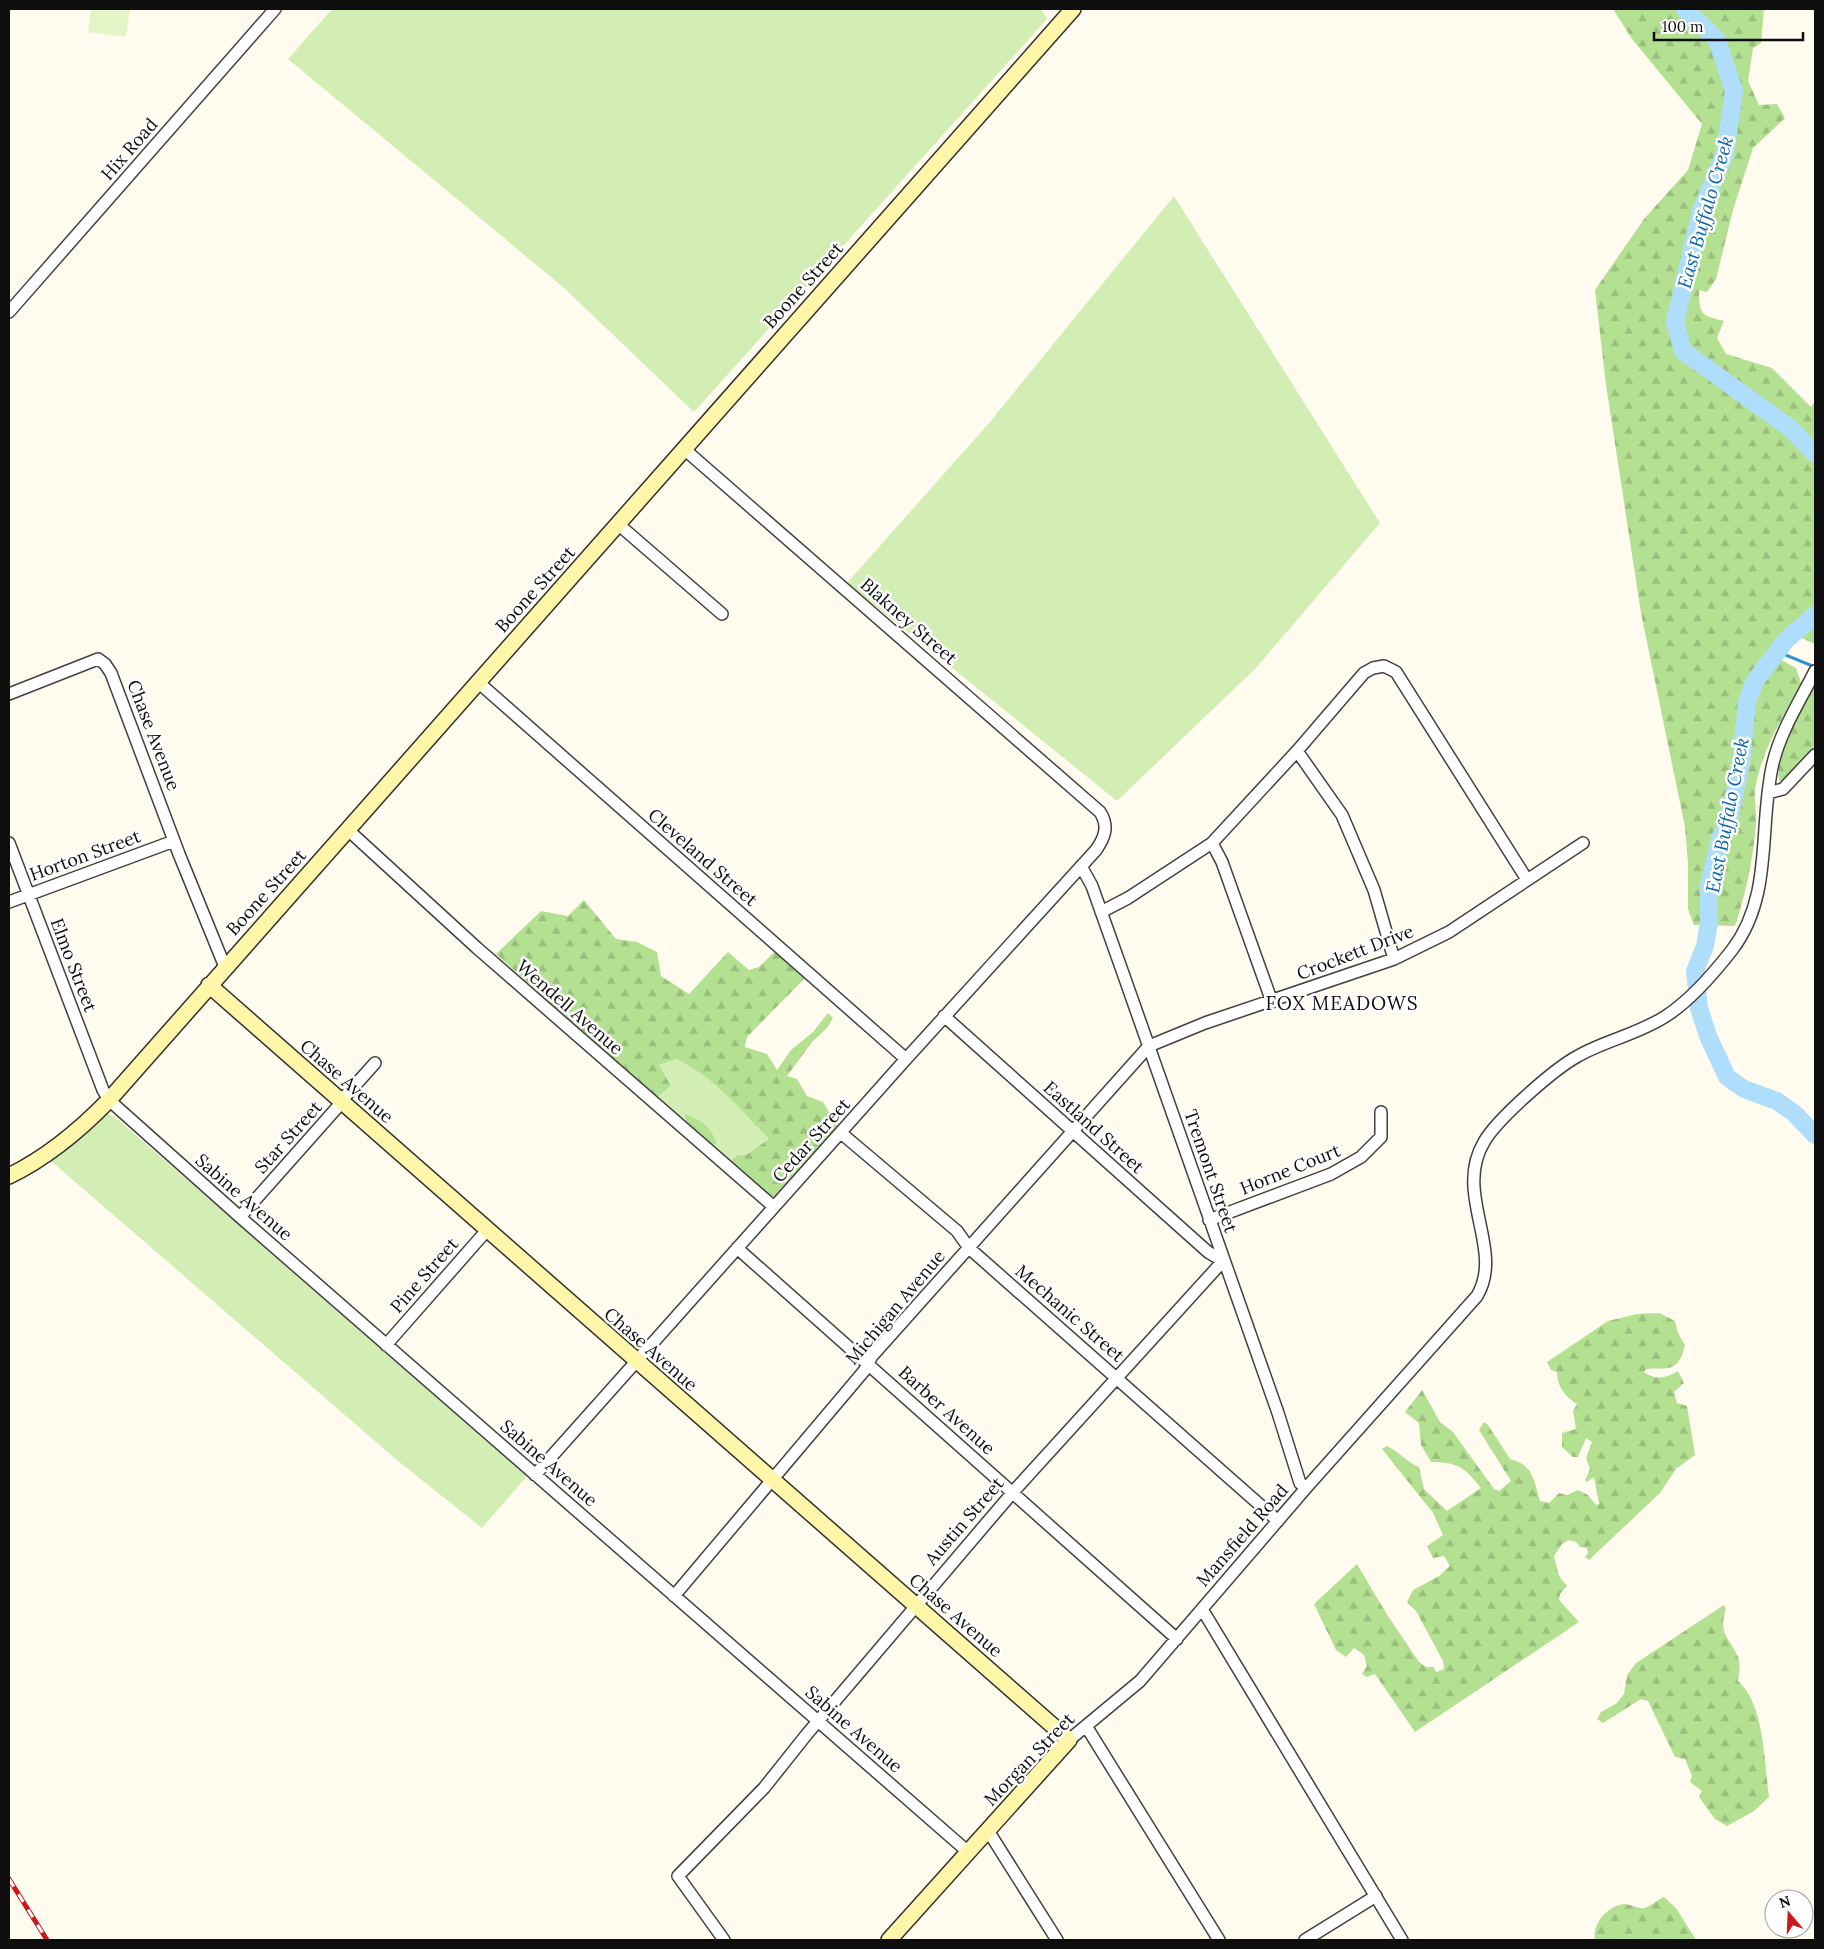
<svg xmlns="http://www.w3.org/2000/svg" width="1824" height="1949" viewBox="0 0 1824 1949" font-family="Lora,serif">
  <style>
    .grass { fill: #d2eeb4 }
    .forest { fill: url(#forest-firs) }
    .pitch { fill: #e4f4c7 }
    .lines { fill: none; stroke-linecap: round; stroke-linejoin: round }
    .stream { stroke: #2d94db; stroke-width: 3 }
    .river { stroke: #aedefc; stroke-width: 18 }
    .street-casing { stroke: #414141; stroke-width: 14 }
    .secondary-casing { stroke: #303030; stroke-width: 18 }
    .street { stroke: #fff; stroke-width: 11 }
    .secondary { stroke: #fff6aa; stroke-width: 15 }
    .rail-casing { stroke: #cd171e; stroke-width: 5 }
    .rail { stroke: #fff; stroke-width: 3; stroke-dasharray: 9; stroke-linecap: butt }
    .labels { text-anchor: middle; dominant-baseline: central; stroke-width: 5; stroke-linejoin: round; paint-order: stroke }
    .street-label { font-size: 18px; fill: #0e0e0e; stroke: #fff }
    .water-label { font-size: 19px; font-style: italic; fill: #0a64ad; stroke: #fff }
    .neighbourhood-label { font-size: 19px; letter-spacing: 1px; fill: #0e0e0e; stroke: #fff }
  </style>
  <defs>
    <pattern id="forest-firs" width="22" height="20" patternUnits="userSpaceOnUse" patternTransform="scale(1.25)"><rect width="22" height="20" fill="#b4e092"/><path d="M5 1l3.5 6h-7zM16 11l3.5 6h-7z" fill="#9abf7d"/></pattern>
  </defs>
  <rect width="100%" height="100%" fill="#fffcef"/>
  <path class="grass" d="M332,9H1041L1047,19L694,412L563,287L288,59Z
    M1174,196L1380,523L1255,669L1117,801L847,583L989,423Z
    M676,1059C713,1076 741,1110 769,1139L746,1155L730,1162L709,1145L717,1144C710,1127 701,1120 684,1113L687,1125L656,1098L671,1086L659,1065Z
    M106,1113L114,1116L527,1476L482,1528L398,1461L51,1161L76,1142Z"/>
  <path class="forest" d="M1613,9H1764L1761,43L1753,48L1748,81L1759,105L1777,104L1785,118L1753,148L1733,210L1716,279L1707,292L1699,290C1699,315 1701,315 1724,321L1717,338L1726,354L1772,368L1811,407L1815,401V644L1799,637L1780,659L1796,668L1802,685C1782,718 1761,751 1755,790C1754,801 1757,813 1756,825C1753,859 1746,893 1735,926L1694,925L1688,909V863L1685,827L1641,613L1606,385L1595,290L1644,219L1688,170L1702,124L1632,39Z
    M1815,681V749L1788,779L1779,781C1774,755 1803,705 1815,681Z
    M584,900L616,939L637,942L657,952L661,976L689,994L728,952L749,970L759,967L775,951L805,978L747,1037L745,1047L767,1054L777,1070L791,1050L813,1032L828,1013L833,1018L827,1028L812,1042L787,1076L797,1079L807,1096L823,1102L838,1127L779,1196H768L730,1162L738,1155H746L769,1139C741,1110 713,1076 676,1059L659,1065L671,1086L656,1098L496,954L541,911L568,916Z
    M684,1113C702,1121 710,1125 717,1144L709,1145L687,1125Z
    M1659,1313L1675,1321L1678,1333L1685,1345C1678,1374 1668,1367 1646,1369L1644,1372C1656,1381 1666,1378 1678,1371L1684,1383L1674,1392L1677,1403L1687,1406L1695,1455L1676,1469L1660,1493L1589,1560L1585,1557L1588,1553L1587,1548L1580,1547L1576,1542L1569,1540L1562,1544L1554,1556L1559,1576L1567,1586L1560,1594L1559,1600L1579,1622L1415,1732L1375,1674L1367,1677L1362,1674L1367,1666L1364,1655L1354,1648L1346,1657L1336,1650L1314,1604L1357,1564L1386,1613L1419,1662L1426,1667H1434L1436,1672L1444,1669L1443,1661L1416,1611L1407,1602L1413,1590L1439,1576L1450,1566L1444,1556L1433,1558L1427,1546L1443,1535L1433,1513L1382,1449L1387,1446C1399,1452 1407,1462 1419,1467L1424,1489L1447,1511L1481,1488C1465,1468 1458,1462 1431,1462L1421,1445L1419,1423L1405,1412L1422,1390L1440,1422L1453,1432L1494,1489L1499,1491L1511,1481L1479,1430L1484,1422L1488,1425L1510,1459C1533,1464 1534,1481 1540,1501L1549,1503L1559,1493L1567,1495L1578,1490L1588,1495L1596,1505L1599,1504L1594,1477L1587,1482L1585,1480L1590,1469L1586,1458L1592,1442L1586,1438L1578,1457H1573L1562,1447V1433L1576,1429L1573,1411L1577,1404C1566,1398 1556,1385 1557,1372L1551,1370L1547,1362L1608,1321L1637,1314Z
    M1724,1605L1726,1609C1718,1634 1729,1637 1738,1657C1741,1664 1739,1674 1738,1681C1765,1705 1764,1762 1769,1797L1754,1811L1727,1826L1715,1819L1699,1797L1702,1791L1690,1782L1692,1776L1685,1759L1675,1757L1648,1701L1641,1699L1603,1723L1597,1719L1601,1712L1617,1703L1624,1694L1627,1675L1636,1663Z
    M1664,1897L1676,1908L1696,1940H1595C1592,1924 1607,1906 1624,1904C1630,1904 1638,1909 1644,1908C1650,1907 1658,1899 1664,1897Z"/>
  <path class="pitch" d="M91,9H130L126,37L88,32Z"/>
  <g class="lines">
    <path class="stream" d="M1778,652L1815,667"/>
    <path class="river" d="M1685,9L1717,40L1734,91L1725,153L1701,211L1675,322L1683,351L1790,428L1815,454
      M1815,615L1786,640L1755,681L1747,702L1741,762L1729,819L1720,839L1714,865L1709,885V922L1705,946L1695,971L1699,1008L1708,1036L1727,1077L1744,1089L1777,1101L1794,1113L1815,1135"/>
    <defs>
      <path id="street" d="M9,312L275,9
        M618,524L722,614
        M478,682L906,1059
        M9,694L98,659L105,664L111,673L179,854L225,967
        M1297,751L1342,815L1374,890L1394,959
        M1768,793L1783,789L1815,755
        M347,829L477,948L774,1207
        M9,843L103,1090L109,1100L240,1217L967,1851
        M1212,843L1222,862L1272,1002
        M1081,866L1092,886L1124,976L1278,1413L1300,1483L1306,1488
        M9,902L174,841
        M1101,912L1128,898L1212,843L1297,751L1364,673L1373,668L1384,666L1396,672L1526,878
        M341,1101L375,1063
        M841,1133L957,1231L969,1248L1278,1521
        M240,1217L342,1102
        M1209,1220L1331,1174L1361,1157L1381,1137V1112
        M737,1248L1177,1639
        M386,1345L488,1229
        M535,1475L906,1059L1096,850C1105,837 1109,826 1100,812L683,448
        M674,1596L864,1371L872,1356L1149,1046L1205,1023L1394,959L1449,932L1583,843
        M1202,1609L1402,1940
        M1086,1726L1219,1940
        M1069,1740L1140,1681L1306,1488L1477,1296C1505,1249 1453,1194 1484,1142C1497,1119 1554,1069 1578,1056C1606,1040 1639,1034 1666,1016C1691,1000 1714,973 1732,950C1774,895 1758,826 1773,763C1781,730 1800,701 1815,671
        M986,1831L992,1837L1057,1940
        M724,1940L678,1876L764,1788L807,1734L1013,1492L1223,1261L1208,1252L944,1016
        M1305,1940L1376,1896"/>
      <path id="secondary" d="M209,985L1069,1740L889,1940
        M9,1176C48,1157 79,1131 109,1100L1073,9"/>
    </defs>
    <use href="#street" class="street-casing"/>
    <use href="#secondary" class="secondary-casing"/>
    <use href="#street" class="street"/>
    <use href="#secondary" class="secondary"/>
    <defs>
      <path id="rail" d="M9,1879L47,1940"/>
    </defs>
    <use href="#rail" class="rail-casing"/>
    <use href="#rail" class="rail"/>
  </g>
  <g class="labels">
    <g class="street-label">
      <text transform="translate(129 149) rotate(-49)">Hix Road</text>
      <text transform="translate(803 285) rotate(-48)">Boone Street</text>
      <text transform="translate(535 589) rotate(-48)">Boone Street</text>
      <text transform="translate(909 621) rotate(41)">Blakney Street</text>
      <text transform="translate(154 735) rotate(69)">Chase Avenue</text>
      <text transform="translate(85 855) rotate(-20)">Horton Street</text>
      <text transform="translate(703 857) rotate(41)">Cleveland Street</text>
      <text transform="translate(266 892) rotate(-48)">Boone Street</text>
      <text transform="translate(1355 952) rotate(-21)">Crockett Drive</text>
      <text transform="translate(74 965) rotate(69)">Elmo Street</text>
      <text transform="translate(570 1007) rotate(41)">Wendell Avenue</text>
      <text transform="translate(347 1081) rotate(41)">Chase Avenue</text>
      <text transform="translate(1094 1127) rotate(42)">Eastland Street</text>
      <text transform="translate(288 1137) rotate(-48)">Star Street</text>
      <text transform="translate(811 1140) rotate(-48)">Cedar Street</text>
      <text transform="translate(1290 1169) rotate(-22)">Horne Court</text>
      <text transform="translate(1211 1171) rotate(71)">Tremont Street</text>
      <text transform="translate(244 1197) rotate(41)">Sabine Avenue</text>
      <text transform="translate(424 1275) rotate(-49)">Pine Street</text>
      <text transform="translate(895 1307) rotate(-50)">Michigan Avenue</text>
      <text transform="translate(1070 1313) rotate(41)">Mechanic Street</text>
      <text transform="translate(651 1349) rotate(41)">Chase Avenue</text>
      <text transform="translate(947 1410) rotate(42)">Barber Avenue</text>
      <text transform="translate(549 1463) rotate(41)">Sabine Avenue</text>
      <text transform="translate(964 1521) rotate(-49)">Austin Street</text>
      <text transform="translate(1242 1535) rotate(-49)">Mansfield Road</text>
      <text transform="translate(956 1615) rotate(41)">Chase Avenue</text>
      <text transform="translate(854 1729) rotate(41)">Sabine Avenue</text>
      <text transform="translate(1029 1759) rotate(-46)">Morgan Street</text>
    </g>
    <g class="water-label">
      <text transform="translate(1705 212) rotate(-74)">East Buffalo Creek</text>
      <text transform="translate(1727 815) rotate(-79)">East Buffalo Creek</text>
    </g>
    <g class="neighbourhood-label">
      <text x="1342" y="1003">FOX MEADOWS</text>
    </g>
  </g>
  <rect width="1824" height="1949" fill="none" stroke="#0e0e0e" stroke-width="20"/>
  <g transform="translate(1789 1914) rotate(341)"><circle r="24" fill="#ffffff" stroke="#9f9f9f"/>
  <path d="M0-4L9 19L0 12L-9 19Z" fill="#cd171e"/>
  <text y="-8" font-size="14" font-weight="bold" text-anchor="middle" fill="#0e0e0e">N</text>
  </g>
  <path d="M1654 32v8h149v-8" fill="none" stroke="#0e0e0e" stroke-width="2.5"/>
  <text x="1662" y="32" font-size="15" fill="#0e0e0e" stroke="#ffffff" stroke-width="4" paint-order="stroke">100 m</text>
</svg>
